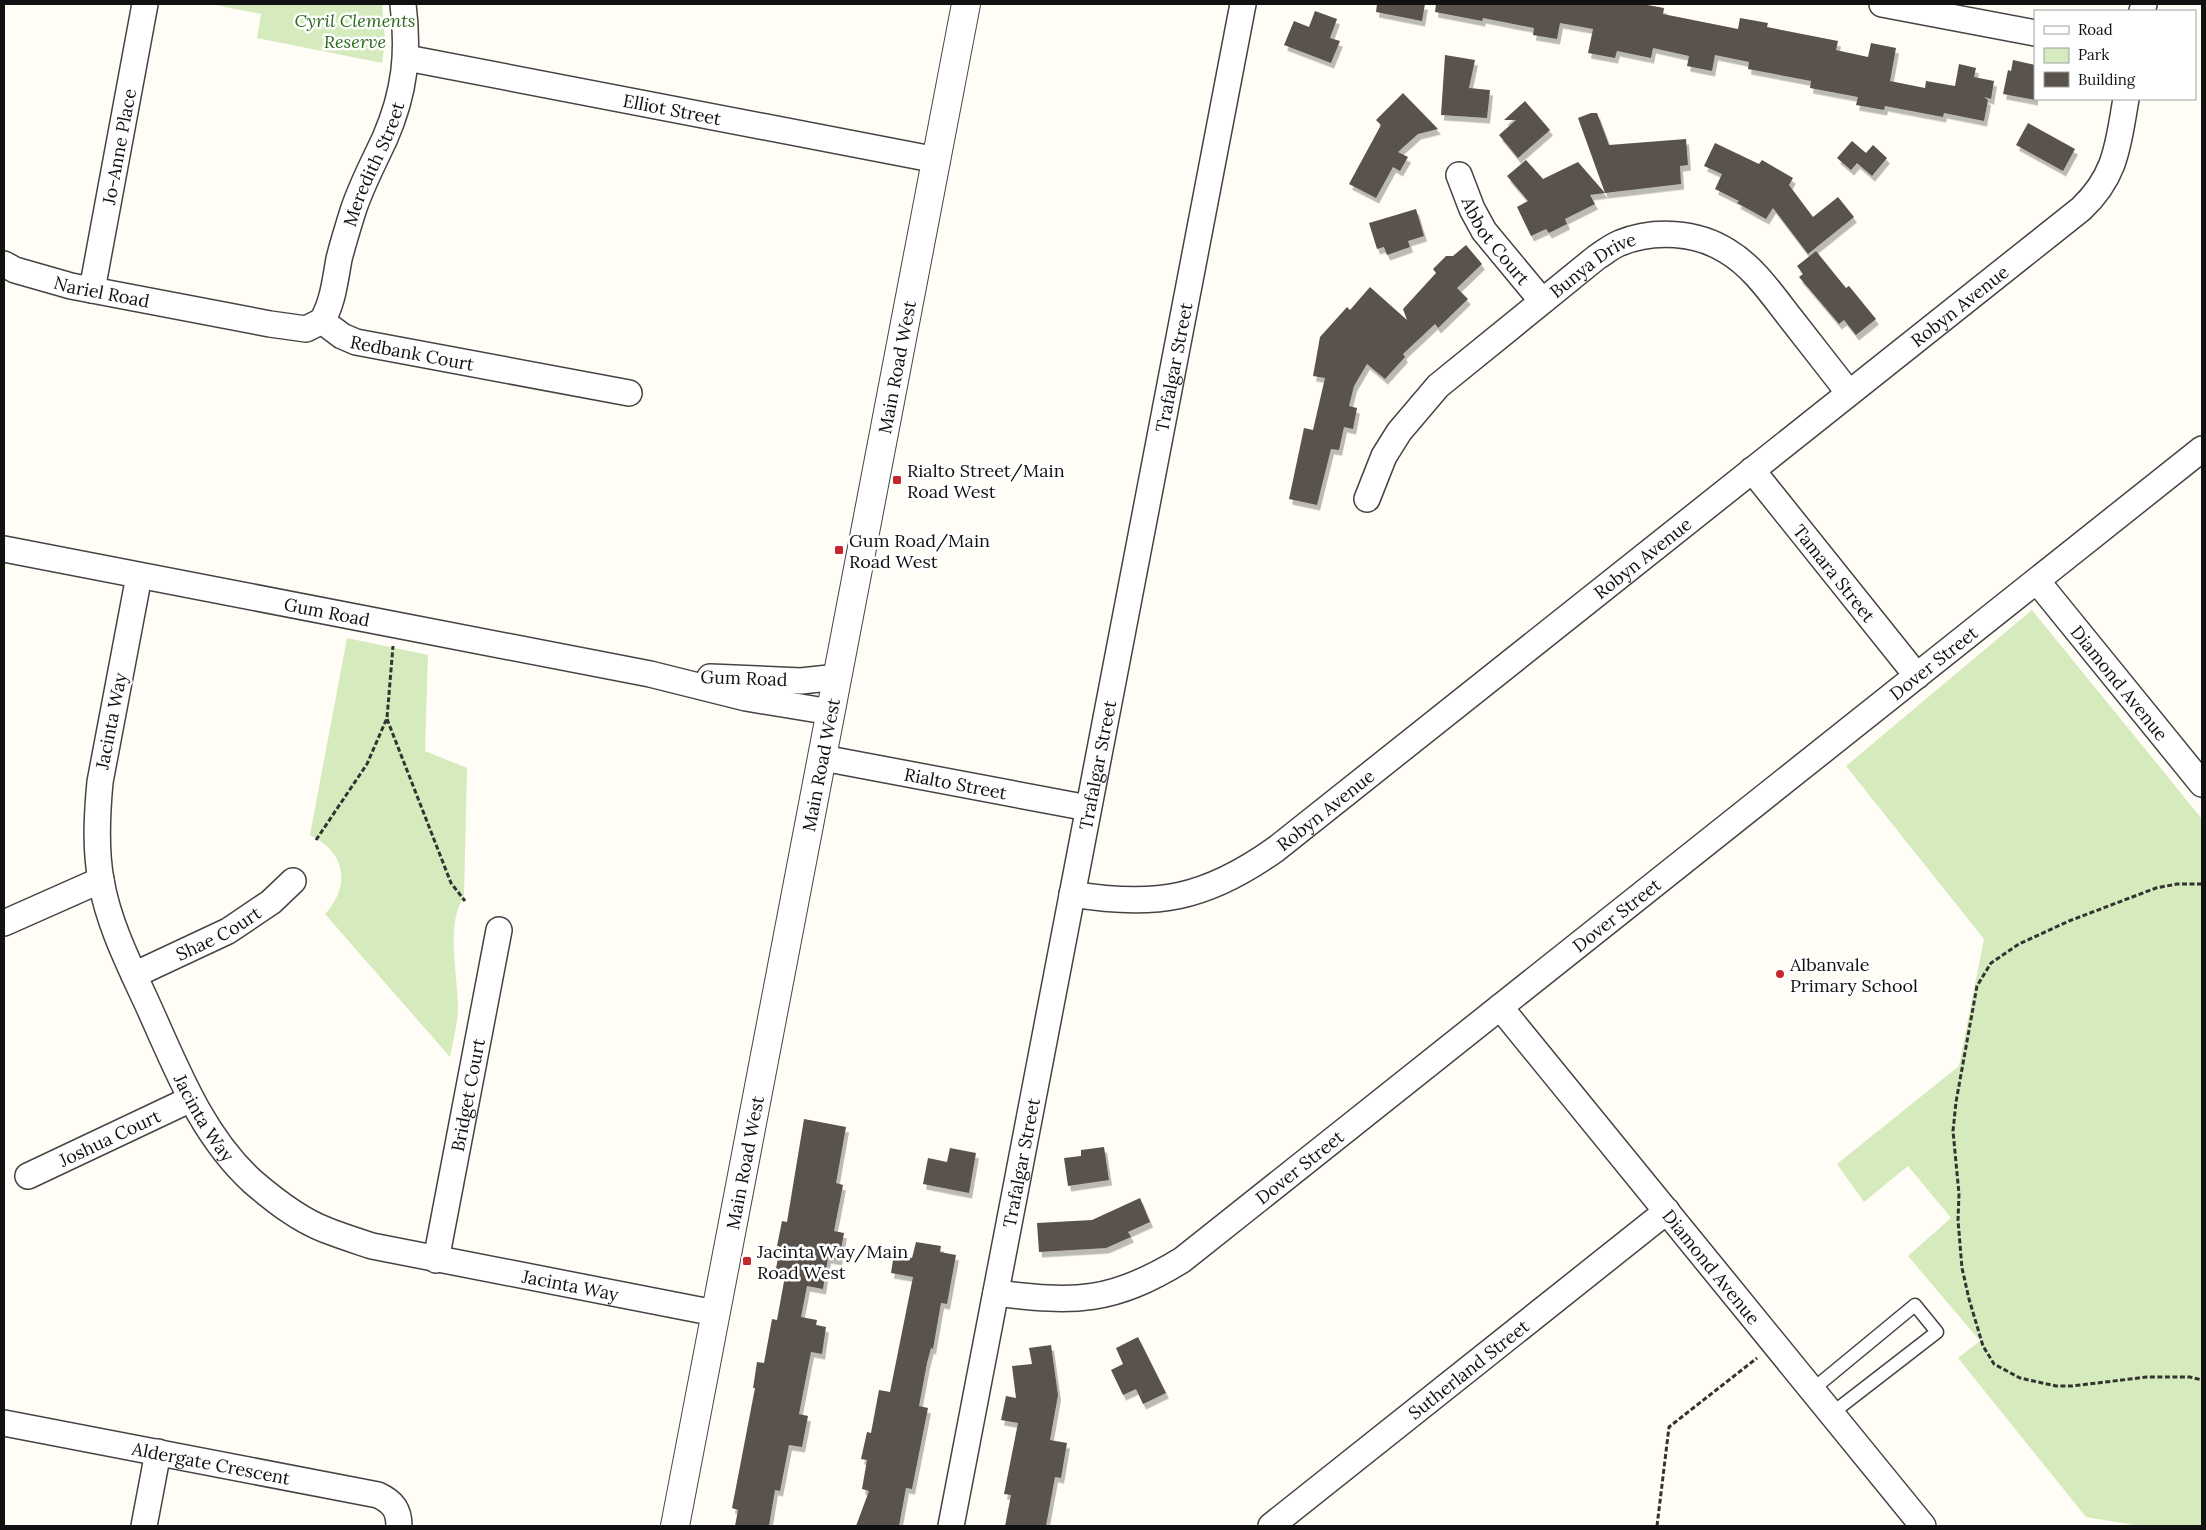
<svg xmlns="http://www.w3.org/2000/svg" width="2206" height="1530" viewBox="0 0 2206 1530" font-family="Lora,serif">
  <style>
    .green { fill: #d5ebbd }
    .building { fill: #5a524d; filter: url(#shadow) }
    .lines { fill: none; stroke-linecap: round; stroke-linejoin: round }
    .service-casing { stroke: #444; stroke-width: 15 }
    .minor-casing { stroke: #444; stroke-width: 28 }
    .tertiary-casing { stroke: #444; stroke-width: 30 }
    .path { stroke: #333; stroke-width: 3; stroke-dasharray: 5 2.5; stroke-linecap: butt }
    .service { stroke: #fff; stroke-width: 12 }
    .minor { stroke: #fff; stroke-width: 25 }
    .tertiary { stroke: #fff; stroke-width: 28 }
    .poi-dot { fill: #c4262e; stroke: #fff; stroke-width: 2 }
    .labels { text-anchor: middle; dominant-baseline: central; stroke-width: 5; stroke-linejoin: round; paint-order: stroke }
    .park-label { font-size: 18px; font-style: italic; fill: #2f6b1f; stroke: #fff }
    .street-label { font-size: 18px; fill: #111; stroke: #fff }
    .poi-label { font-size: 18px; fill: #111; stroke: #fff; text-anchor: start }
  </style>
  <defs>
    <filter id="shadow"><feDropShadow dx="3" dy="5.5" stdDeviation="0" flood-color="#0004"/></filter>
  </defs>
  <rect width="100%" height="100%" fill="#fffdf5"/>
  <path class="green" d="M210,4H382L385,41L382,63L257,38L261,14Z
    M2032,610L2202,819V1526H2140L2086,1517L1958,1358L1980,1341L1908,1256L1951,1218L1908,1166L1864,1202L1837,1164L1959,1066L1984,939L1846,766Z
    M347,638L428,655L425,751L467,768L464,897C445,924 458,975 458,1007C458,1024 453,1040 450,1057L325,914C351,886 346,852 310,835Z"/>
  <path class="building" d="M1377,4H1425L1422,21L1376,12Z
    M1436,4H1642L1664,8L1663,14L1738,29L1740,18L1768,23L1767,27L1838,41L1836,50L1868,57L1871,43L1896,48L1890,81L1925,88L1926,81L1955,86L1959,64L1976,68L1974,77L1994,81L1991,99L1984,97L1988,100L1984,121L1944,113L1943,117L1885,106L1884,110L1856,105L1858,97L1810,88L1811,81L1748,69L1749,62L1715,55L1712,71L1687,66L1689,56L1653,48L1651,58L1617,51L1615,58L1588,53L1593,29L1560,23L1557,39L1533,35L1534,28L1483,18L1482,21L1435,12Z
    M1315,11L1337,19L1330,38L1340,41L1331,63L1284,45L1294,21L1309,27Z
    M1445,55L1475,60L1469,88L1490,90L1487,118L1441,115Z
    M2013,60L2035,65V100L2003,94L2008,70L2011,71Z
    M1403,93L1438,129L1418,134L1398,152L1408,157L1400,171L1393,167L1376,198L1349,184L1381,125L1376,120Z
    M1525,101L1550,130L1518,158L1499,135L1516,120H1504Z
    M1591,113H1597L1609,145L1686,139L1688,165L1680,166L1681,184L1605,193L1578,118Z
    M2028,123L2075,149L2063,171L2016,145Z
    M1852,141L1866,153L1851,170L1837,158Z
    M1715,143L1759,164L1762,160L1793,178L1789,185L1813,217L1838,197L1854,217L1808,254L1773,208L1766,219L1737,203L1739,201L1715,189L1722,174L1704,166Z
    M1873,145L1887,158L1872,176L1857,163Z
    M1526,160L1543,179L1578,162L1605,193L1590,195L1595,204L1565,219L1567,224L1549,233L1546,229L1531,236L1517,207L1528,201L1507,176Z
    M1416,209L1424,236L1408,241L1410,247L1387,255L1384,247L1377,249L1369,223Z
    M1466,245L1482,264L1457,288L1468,299L1438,328L1435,324L1403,354L1405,357L1385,379L1367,364L1354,386L1349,406L1357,408L1353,429L1344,427L1339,450L1331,449L1317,505L1289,499L1304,428L1313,430L1325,378L1313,376L1320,337L1347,307L1350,310L1370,287L1407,320L1403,309L1436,273L1433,269L1446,256H1453Z
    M1816,251L1846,288L1849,286L1876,319L1856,335L1844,320L1839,324L1799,277L1803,274L1797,266Z
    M804,1119L846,1127L836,1183L843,1185L834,1231L844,1233L839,1260L828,1258L823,1289L807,1286L801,1317L817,1320L816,1325L826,1327L822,1354L811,1352L799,1414L808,1416L802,1447L789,1445L780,1491L775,1490L769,1526H735L738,1510L732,1508L755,1388H753L757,1362L764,1363L772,1319L777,1320L785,1276L775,1274L780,1247L777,1246L782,1221L787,1222Z
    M1104,1147L1109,1180L1068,1186L1064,1158L1081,1156V1150Z
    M950,1148L976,1153L969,1193L923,1184L928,1158L947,1162Z
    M1140,1198L1150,1222L1128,1232L1131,1237L1106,1248L1039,1252L1037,1223L1092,1220Z
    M916,1242L941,1246L940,1252L956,1255L947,1304L941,1303L933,1349L931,1348L927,1363L919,1406L928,1408L912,1489L906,1488L899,1526H856L869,1491L862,1489L867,1460L861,1459L867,1432L871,1433L879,1390L890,1392L913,1277L891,1273L894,1254L912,1258Z
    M1138,1337L1166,1393L1143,1404L1136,1389L1123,1395L1111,1370L1123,1364L1116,1348Z
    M1051,1345L1058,1395L1050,1440L1067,1443L1061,1478L1055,1477L1046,1526H1005L1011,1495L1004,1494L1018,1423L1001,1420L1006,1396L1016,1398L1012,1366L1032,1364L1029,1348Z"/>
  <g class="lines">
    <defs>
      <path id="service" d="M1812,1390L1915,1305L1937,1332L1831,1414"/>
      <g id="minor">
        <path d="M1882,4L2035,33"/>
        <path d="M2142,11L2144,4"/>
        <path id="s1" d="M407,58L937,160"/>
        <path id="s2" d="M1459,175L1472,209L1484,231L1542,301"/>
        <path id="s3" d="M4,264L15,270L71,286L270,324L306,329L322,321L342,336L356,342L629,393"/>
        <path id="s4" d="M92,290L145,4"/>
        <path id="s5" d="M322,321C333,302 335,281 339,259C343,243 348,227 353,211C361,186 374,162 385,138C405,92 409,53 403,4"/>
        <path id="s6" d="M1752,470L1917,676"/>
        <path id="s7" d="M1367,499L1384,456L1399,432L1438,386L1597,257C1605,252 1612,246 1620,243C1654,229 1697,232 1727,251C1754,267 1773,296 1792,320C1811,344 1830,369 1849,393"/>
        <path id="s8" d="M4,549L650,674L746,698L831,712"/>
        <path id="s9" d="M139,576L100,782C97,814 95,848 101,880C108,922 128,962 146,1001C175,1064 200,1134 253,1182C274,1200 299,1220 326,1230C341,1236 357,1241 372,1246L715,1313"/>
        <path id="s10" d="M2037,581L2202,784"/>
        <path d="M710,677L801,681L838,677"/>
        <path id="s11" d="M823,758L1088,808"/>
        <path id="s12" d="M1072,894C1156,908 1206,899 1276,849L2081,209C2117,175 2118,144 2126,99"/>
        <path d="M4,923L101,880"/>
        <path id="s13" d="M134,975L228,931L271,902L293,881"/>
        <path id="s14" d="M1500,1007L1923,1526"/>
        <path id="s15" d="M28,1176L191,1099"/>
        <path id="s16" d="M436,1260L499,930"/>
        <path id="s17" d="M996,1293C1075,1303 1112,1303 1182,1260L2202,449"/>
        <path id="s18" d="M4,1423L378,1495C393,1502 399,1510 399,1526"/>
        <path d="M144,1526L158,1452"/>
        <path id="s19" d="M951,1526L1243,4"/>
        <path id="s20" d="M1271,1526L1667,1211"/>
      </g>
      <g id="tertiary">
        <path id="s21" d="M675,1526L966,4"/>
      </g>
    </defs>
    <use href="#service" class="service-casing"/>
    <use href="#minor" class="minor-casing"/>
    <use href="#tertiary" class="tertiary-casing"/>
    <path class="path" d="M387,719L451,883L465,901
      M316,840L367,764L387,718L393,646
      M2202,884H2177L2156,888L2069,921L2019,944L1991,963L1977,986L1956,1102L1953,1131L1959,1194L1958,1220L1962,1268L1969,1299L1983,1346L1994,1364L2020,1378L2056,1386H2072L2147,1377H2190L2202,1380
      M1657,1526L1669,1427L1757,1358"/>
    <use href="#service" class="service"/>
    <use href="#minor" class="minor"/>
    <use href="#tertiary" class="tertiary"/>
  </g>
  <g class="poi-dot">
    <rect x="892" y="475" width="10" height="10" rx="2.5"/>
    <rect x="834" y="545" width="10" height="10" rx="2.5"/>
    <circle cx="1780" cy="974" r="5"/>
    <rect x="742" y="1256" width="10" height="10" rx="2.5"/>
  </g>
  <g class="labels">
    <g class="park-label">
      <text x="355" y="20">Cyril Clements<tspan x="355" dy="21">Reserve</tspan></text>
    </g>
    <g class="street-label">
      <text stroke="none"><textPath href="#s1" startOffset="270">Elliot Street</textPath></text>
      <text stroke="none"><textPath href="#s4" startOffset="146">Jo-Anne Place</textPath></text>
      <text stroke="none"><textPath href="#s5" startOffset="166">Meredith Street</textPath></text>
      <text stroke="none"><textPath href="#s2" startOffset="76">Abbot Court</textPath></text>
      <text stroke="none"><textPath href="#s7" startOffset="332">Bunya Drive</textPath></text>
      <text stroke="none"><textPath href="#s3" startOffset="102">Nariel Road</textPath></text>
      <text stroke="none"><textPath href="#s12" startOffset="1089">Robyn Avenue</textPath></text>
      <text stroke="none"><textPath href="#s3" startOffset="425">Redbank Court</textPath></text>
      <text stroke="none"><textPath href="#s21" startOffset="1180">Main Road West</textPath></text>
      <text stroke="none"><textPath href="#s19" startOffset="1180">Trafalgar Street</textPath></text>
      <text stroke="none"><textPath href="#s12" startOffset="684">Robyn Avenue</textPath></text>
      <text stroke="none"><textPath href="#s6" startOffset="132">Tamara Street</textPath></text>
      <text stroke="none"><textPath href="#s8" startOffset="329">Gum Road</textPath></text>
      <text stroke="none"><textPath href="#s17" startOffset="1154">Dover Street</textPath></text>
      <text transform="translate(744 678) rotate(2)">Gum Road</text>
      <text stroke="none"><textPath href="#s10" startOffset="131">Diamond Avenue</textPath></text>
      <text transform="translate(111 721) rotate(-79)">Jacinta Way</text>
      <text stroke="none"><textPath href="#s21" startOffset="775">Main Road West</textPath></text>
      <text stroke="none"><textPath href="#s19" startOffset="775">Trafalgar Street</textPath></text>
      <text stroke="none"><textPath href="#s11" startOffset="135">Rialto Street</textPath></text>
      <text stroke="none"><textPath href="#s12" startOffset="279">Robyn Avenue</textPath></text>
      <text stroke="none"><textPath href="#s17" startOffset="749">Dover Street</textPath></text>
      <text stroke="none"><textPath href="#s13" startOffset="94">Shae Court</textPath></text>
      <text stroke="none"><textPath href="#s16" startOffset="168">Bridget Court</textPath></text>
      <text stroke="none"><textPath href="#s9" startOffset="568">Jacinta Way</textPath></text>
      <text stroke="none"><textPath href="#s15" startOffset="90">Joshua Court</textPath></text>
      <text stroke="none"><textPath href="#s21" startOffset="370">Main Road West</textPath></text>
      <text stroke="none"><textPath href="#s19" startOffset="370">Trafalgar Street</textPath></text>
      <text stroke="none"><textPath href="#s17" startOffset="344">Dover Street</textPath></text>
      <text stroke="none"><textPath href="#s14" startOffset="335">Diamond Avenue</textPath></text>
      <text stroke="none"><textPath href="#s9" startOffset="988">Jacinta Way</textPath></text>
      <text stroke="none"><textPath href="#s20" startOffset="252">Sutherland Street</textPath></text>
      <text stroke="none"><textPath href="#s18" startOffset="211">Aldergate Crescent</textPath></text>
    </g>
    <g class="poi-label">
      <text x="907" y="470">Rialto Street/Main<tspan x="907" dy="21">Road West</tspan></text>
      <text x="849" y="540">Gum Road/Main<tspan x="849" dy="21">Road West</tspan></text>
      <text x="1790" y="964">Albanvale<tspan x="1790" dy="21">Primary School</tspan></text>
      <text x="757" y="1251">Jacinta Way/Main<tspan x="757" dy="21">Road West</tspan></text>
    </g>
  </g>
  <rect width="2206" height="1530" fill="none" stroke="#111111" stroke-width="10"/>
  <rect x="2034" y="10" width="162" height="90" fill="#ffffff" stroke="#a0a0a0"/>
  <rect x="2044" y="26" width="25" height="8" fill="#ffffff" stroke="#a0a0a0"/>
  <text x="2078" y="35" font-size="15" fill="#111111">Road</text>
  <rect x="2044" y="48" width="25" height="15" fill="#d5ebbd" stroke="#a0a0a0"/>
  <text x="2078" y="60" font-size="15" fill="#111111">Park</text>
  <rect x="2044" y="72" width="25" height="15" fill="#5a524d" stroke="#a0a0a0"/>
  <text x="2078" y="85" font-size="15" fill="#111111">Building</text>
</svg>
